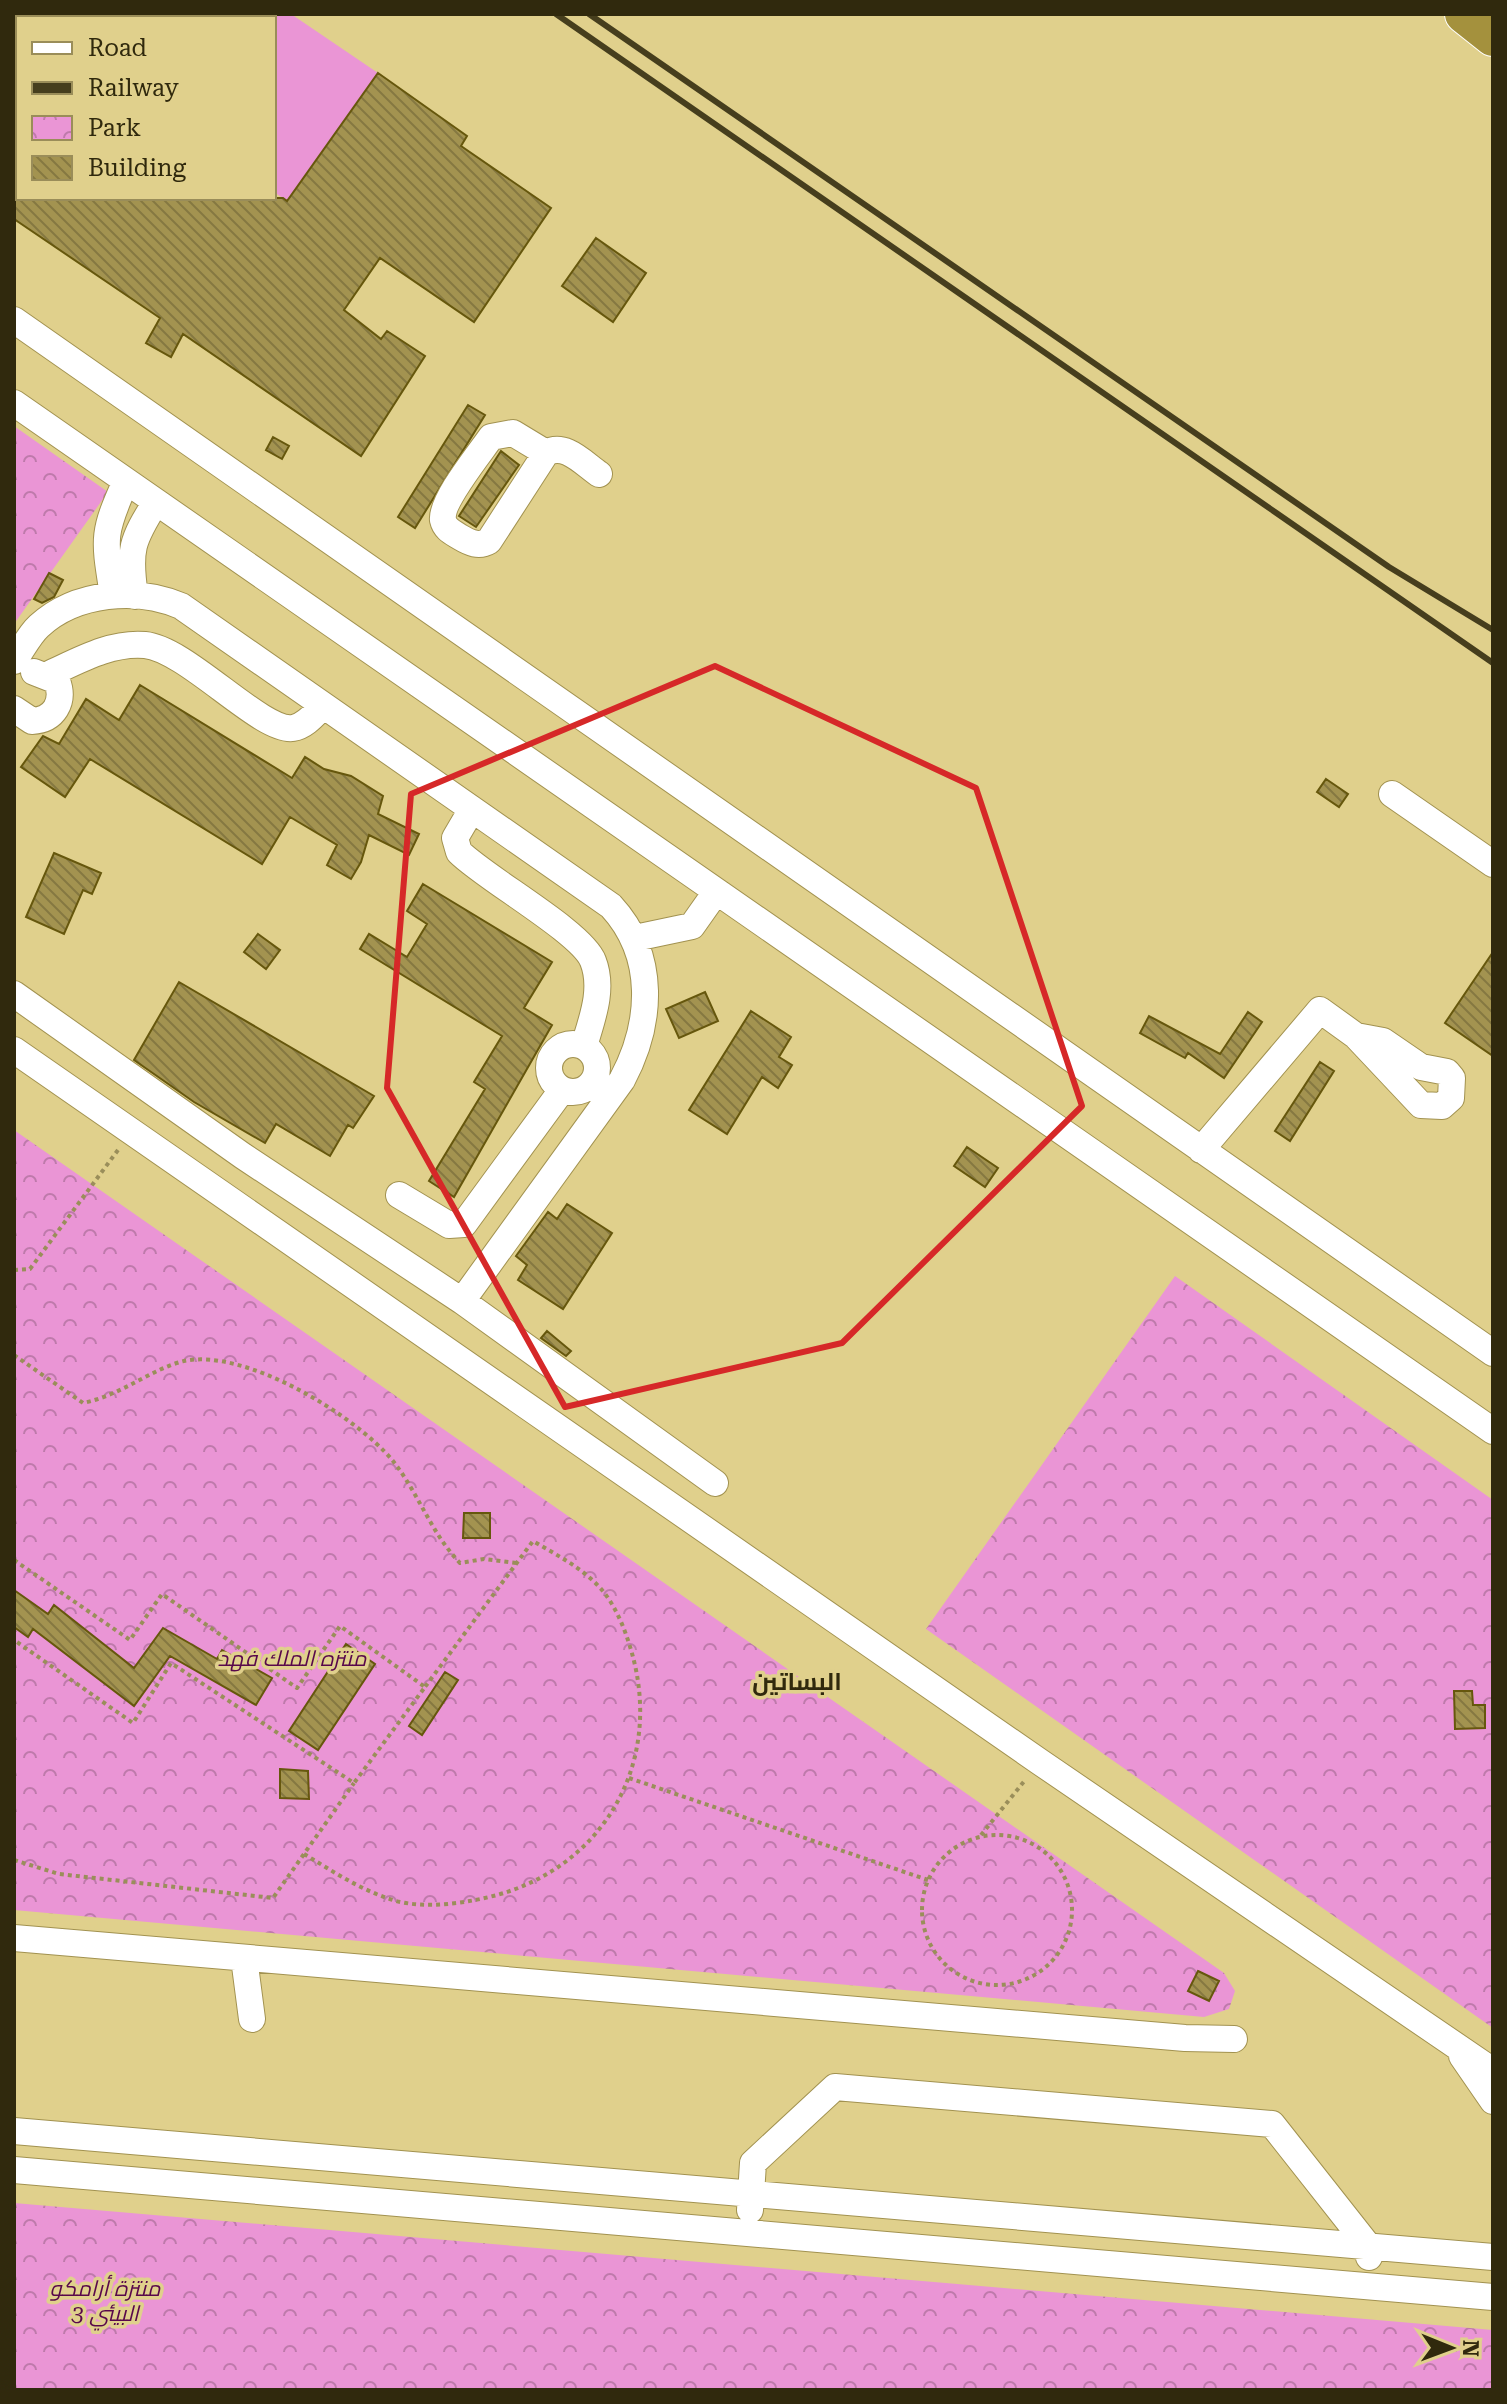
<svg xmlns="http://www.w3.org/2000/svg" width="1507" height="2404" viewBox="0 0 1507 2404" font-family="'Roboto Serif',Cairo,serif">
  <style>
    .park { fill: url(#park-crowns) }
    .pitch { fill: #ea95d5 }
    .building { fill: url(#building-back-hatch); stroke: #66570d; stroke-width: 2 }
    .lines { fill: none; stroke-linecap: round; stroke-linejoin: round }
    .minor-casing { stroke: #a29250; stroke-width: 28 }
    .highway-casing { stroke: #fff; stroke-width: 40 }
    .path { stroke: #9a8e5a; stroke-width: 4; stroke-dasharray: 4 4; stroke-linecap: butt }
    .minor { stroke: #fff; stroke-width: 26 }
    .highway { stroke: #a4913d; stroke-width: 38 }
    .rail { stroke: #463e1d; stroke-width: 6 }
    .marked { fill: none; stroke: #d62828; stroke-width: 6; stroke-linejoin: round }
    .labels { text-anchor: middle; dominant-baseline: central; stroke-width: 7; stroke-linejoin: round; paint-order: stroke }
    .park-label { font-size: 22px; font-style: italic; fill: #58084b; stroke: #e0d08c }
    .neighbourhood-label { font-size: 24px; font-weight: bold; fill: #30290d; stroke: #e0d08c }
  </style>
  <defs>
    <pattern id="park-crowns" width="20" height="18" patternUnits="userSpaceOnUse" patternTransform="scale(2)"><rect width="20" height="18" fill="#ea95d5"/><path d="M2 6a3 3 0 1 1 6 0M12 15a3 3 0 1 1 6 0" fill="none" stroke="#be7aab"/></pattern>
    <pattern id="building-back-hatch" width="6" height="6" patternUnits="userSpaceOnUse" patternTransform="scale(2)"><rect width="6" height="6" fill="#a39350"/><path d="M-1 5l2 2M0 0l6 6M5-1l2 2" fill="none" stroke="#857841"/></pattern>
  </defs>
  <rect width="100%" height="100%" fill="#e0d08c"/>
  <path class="park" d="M14,426L108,492L14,624Z
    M14,1130L1224,1973L1235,1991L1229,2009L1204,2017L14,1910Z
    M1175,1276L1493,1500V2028L926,1629Z
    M14,2203L1493,2330V2390H14Z"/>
  <path class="pitch" d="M119,14H291L378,73L287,201L274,192V18H117Z"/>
  <path class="building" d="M378,73L467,136L461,146L551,208L474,322L380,258L344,310L381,339L387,331L425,356L361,456L183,334L171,357L146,343L160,318L14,219V198H283L287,201Z
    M596,238L646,273L613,322L562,286Z
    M468,405L485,415L415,528L398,517Z
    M273,437L289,446L282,459L266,450Z
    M501,451L519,465L476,527L459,516Z
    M49,573L63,580L54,597L42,603L34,599Z
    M140,685L292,778L305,757L324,769L351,776L383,796L378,814L419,834L409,855L369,835L361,862L351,879L327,865L337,845L290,817L262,864L90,759L65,797L21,767L43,736L59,744L86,699L119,720Z
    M1326,779L1348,794L1339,807L1317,792Z
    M54,853L101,873L92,894L83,890L64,934L26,917Z
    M423,884L552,962L524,1008L552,1025L454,1197L429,1181L485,1089L474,1082L502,1036L360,949L369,934L407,957L427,924L407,911Z
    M258,934L280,950L266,969L244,952Z
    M1493,952V1056L1445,1023Z
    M179,982L374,1096L353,1128L348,1125L330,1156L276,1124L265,1143L194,1102L134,1060Z
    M705,992L718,1021L679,1038L666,1009Z
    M751,1011L791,1037L779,1057L792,1065L778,1088L762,1077L727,1134L689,1110Z
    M1248,1012L1262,1022L1224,1078L1188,1053L1185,1058L1140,1033L1149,1016L1220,1054Z
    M1320,1062L1334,1071L1290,1141L1275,1131Z
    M967,1147L998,1168L985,1187L954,1166Z
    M567,1204L612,1233L563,1309L518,1280L527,1265L516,1256L548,1212L557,1219Z
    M547,1331L571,1351L566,1356L541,1338Z
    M464,1513H490V1538H463Z
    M14,1590L48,1614L54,1605L134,1668L163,1628L217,1659L222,1650L272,1678L256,1705L170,1656L134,1706L33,1629L28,1637L14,1627Z
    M346,1644L375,1664L318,1750L289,1731Z
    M445,1672L458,1680L422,1735L409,1726Z
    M1454,1691H1472L1473,1705H1485V1728L1455,1729Z
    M280,1769L308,1771L309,1799L280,1798Z
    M1198,1971L1219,1981L1209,2001L1188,1991Z"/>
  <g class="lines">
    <defs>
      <path id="minor" d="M14,320L1493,1353
        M14,403L1493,1431
        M546,453L513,433L491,437C480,453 440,502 443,520C445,529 452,532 460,537C470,543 479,547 489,541L546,453C565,442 583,463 599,474
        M113,595C104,538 102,534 126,481
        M135,596C128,550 132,540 156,502
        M14,661C22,650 29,635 39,626C76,592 137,587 181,606L611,906C657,956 652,1024 622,1080L462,1301
        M47,675C78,661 110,642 145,645C187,649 262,733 293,728C305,726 314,715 322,707
        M14,709L32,721C54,720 65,702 57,681L34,672
        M1392,794L1493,864
        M472,809L455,838L459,852C486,879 582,932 593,961C604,989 592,1019 584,1046
        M635,938L692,926L716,892
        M14,994L243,1156L462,1301L715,1483
        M1356,1036L1383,1041L1421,1067L1447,1072L1452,1078L1451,1098L1442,1106L1421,1105Z
        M549 1068a24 24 0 1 1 48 0a24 24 0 1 1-48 0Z
        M14,1050L1040,1762L1493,2071
        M1201,1150L1320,1010L1356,1036
        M399,1195L449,1225L464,1224L562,1090
        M14,1938L1185,2038L1234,2039
        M244,1958L252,2019
        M1462,2056L1493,2101
        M14,2131L1493,2257
        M14,2170L1493,2297
        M750,2210L753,2163L835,2087L1272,2124L1369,2247V2257"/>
      <path id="highway" d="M1464,14L1493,37"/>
    </defs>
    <use href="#minor" class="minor-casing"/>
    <use href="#highway" class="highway-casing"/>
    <path class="path" d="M14,1270L30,1269L118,1150
      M14,1355L83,1403C122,1395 151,1369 184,1361C245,1348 355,1415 393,1461C419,1494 431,1533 460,1563L484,1559L516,1563
      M14,1560L130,1640L162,1594L297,1688L340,1626L425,1687L354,1783L171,1663L133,1723L14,1640
      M629,1778L928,1880
      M922 1910a75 75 0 1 1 150 0a75 75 0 1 1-150 0Z
      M981,1835L1026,1779
      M304,1854C334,1872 362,1891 396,1901C427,1909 467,1903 497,1895C602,1866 660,1767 634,1661C628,1637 618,1609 602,1590C583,1568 558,1556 533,1541L425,1687
      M14,1860L59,1874L273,1898L354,1783"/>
    <use href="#minor" class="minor"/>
    <use href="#highway" class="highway"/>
    <path class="rail" d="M556,14L1493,663
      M589,14L1389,567L1493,630"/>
  </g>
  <path class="marked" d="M715,666L976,788L1082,1106L842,1343L565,1407L387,1088L411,794Z"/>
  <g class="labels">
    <g class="park-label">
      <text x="292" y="1658">منتزه الملك فهد</text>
      <text x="105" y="2288">منتزة أرامكو<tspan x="105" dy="25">البيئي 3</tspan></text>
    </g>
    <g class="neighbourhood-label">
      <text x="797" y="1682">البساتين</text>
    </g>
  </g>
  <rect width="1507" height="2404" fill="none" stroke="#30290d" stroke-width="32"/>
  <rect x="16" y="16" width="260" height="184" fill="#e0d08c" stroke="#9a8d59" stroke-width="2"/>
  <rect x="32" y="42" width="40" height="12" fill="#ffffff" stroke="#9a8d59" stroke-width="2"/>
  <text x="88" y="56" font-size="24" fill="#30290d">Road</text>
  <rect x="32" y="82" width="40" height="12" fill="#463e1d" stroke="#9a8d59" stroke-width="2"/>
  <text x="88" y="96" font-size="24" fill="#30290d">Railway</text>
  <rect x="32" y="116" width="40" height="24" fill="url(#park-crowns)" stroke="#9a8d59" stroke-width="2"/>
  <text x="88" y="136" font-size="24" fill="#30290d">Park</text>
  <rect x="32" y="156" width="40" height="24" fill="url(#building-back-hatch)" stroke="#9a8d59" stroke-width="2"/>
  <text x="88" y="176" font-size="24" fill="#30290d">Building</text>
  <g transform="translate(1451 2348) rotate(91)" stroke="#e0d08c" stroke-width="6" paint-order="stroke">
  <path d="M0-6L14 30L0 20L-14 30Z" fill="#30290d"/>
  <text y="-12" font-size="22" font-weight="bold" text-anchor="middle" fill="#30290d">N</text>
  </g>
</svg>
